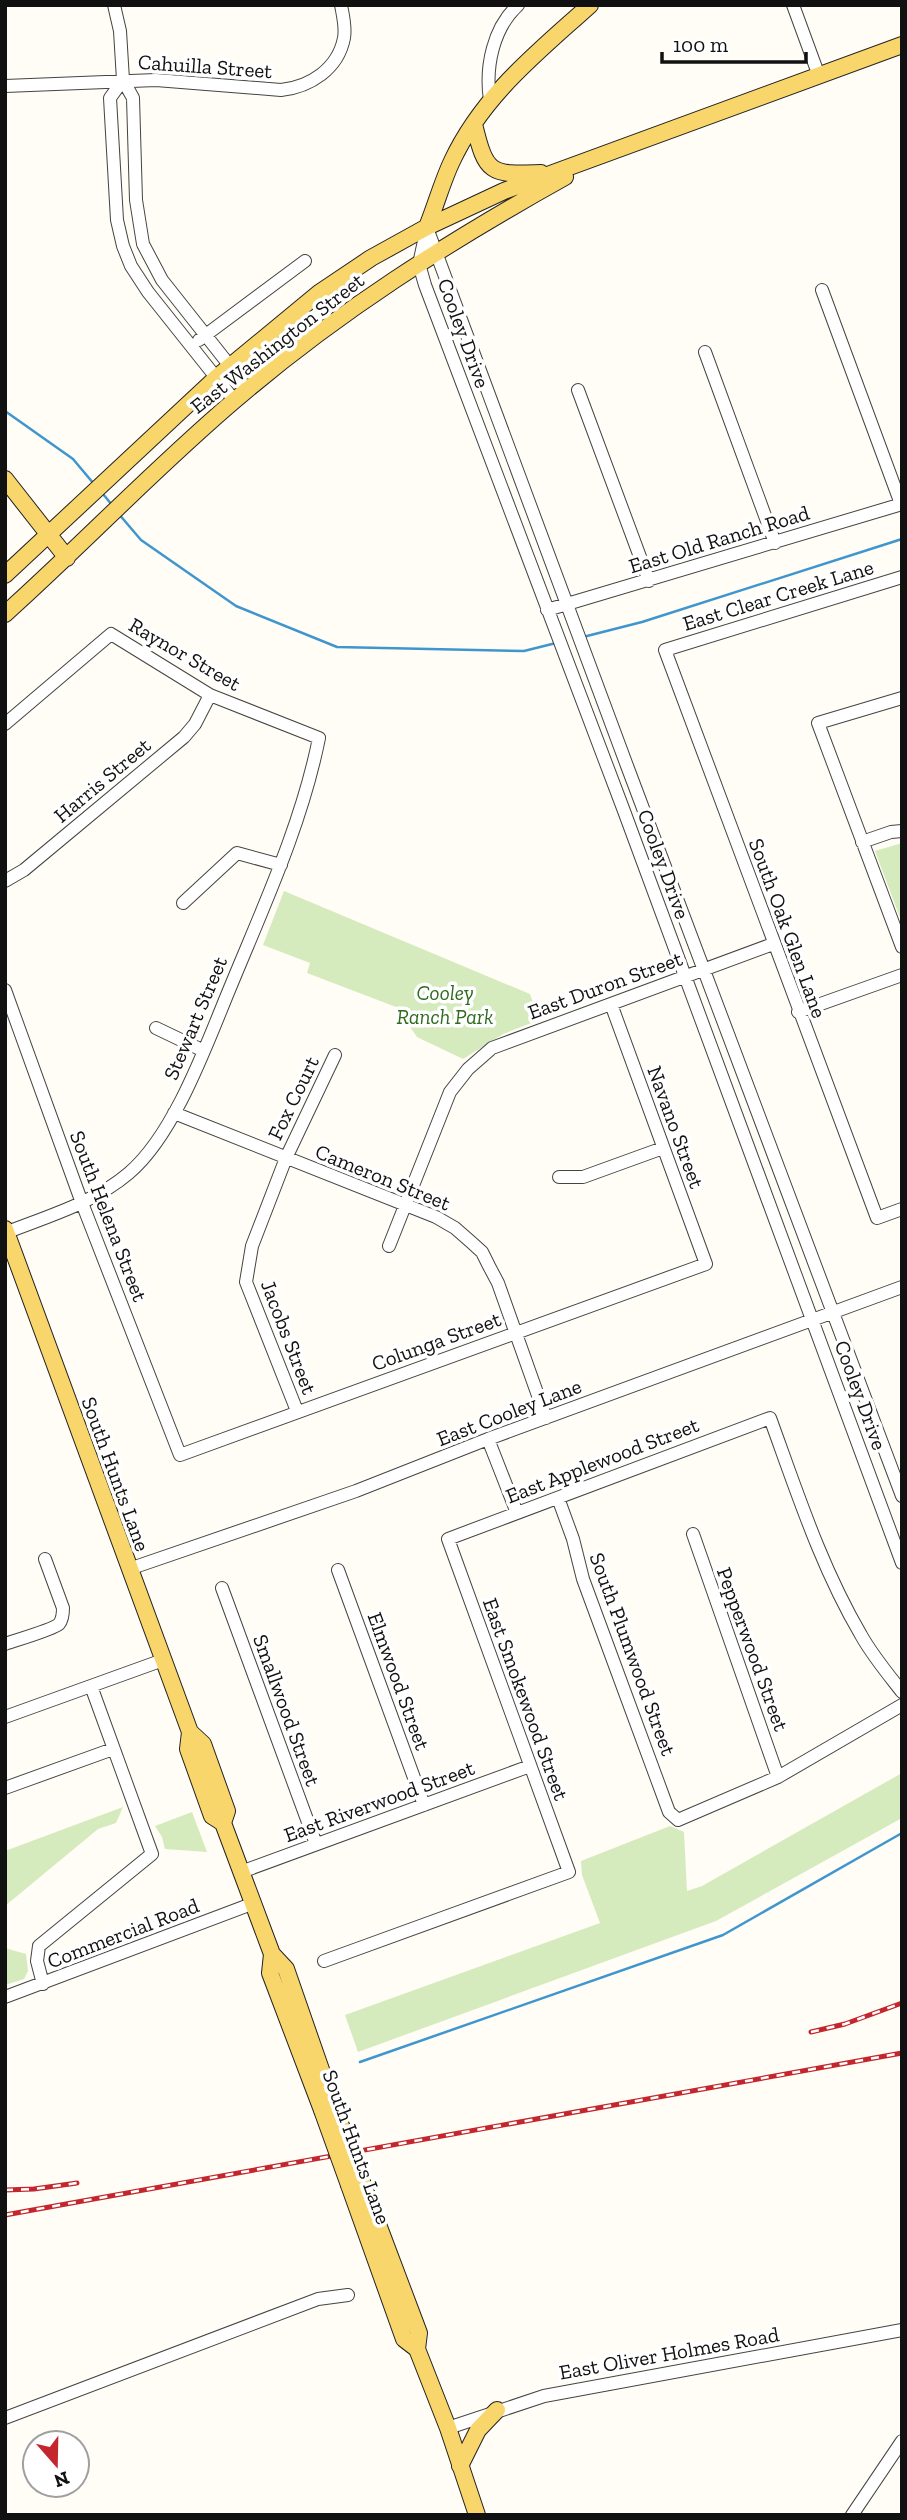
<svg xmlns="http://www.w3.org/2000/svg" width="907" height="2520" viewBox="0 0 907 2520" font-family="'Zilla Slab',serif">
  <style>
    .green { fill: #d5ebbd }
    .lines { fill: none; stroke-linecap: round; stroke-linejoin: round }
    .stream { stroke: #3f96cf; stroke-width: 2.5 }
    .minor-casing { stroke: #444; stroke-width: 14 }
    .major-casing { stroke: #222; stroke-width: 18 }
    .minor { stroke: #fff; stroke-width: 12 }
    .major { stroke: #f9d66b; stroke-width: 16 }
    .rail-casing { stroke: #c4262e; stroke-width: 5 }
    .rail { stroke: #fff; stroke-width: 2.5; stroke-dasharray: 8; stroke-linecap: butt }
    .major-bridge-casing { stroke: #222; stroke-width: 18; stroke-linecap: butt }
    .major-bridge { stroke: #f9d66b; stroke-width: 16 }
    .labels { text-anchor: middle; dominant-baseline: central; stroke-width: 7; stroke-linejoin: round; paint-order: stroke }
    .street-label { font-size: 21px; fill: #111; stroke: #fff }
    .park-label { font-size: 21px; font-style: italic; fill: #2f6b1f; stroke: #fff }
  </style>
  <rect width="100%" height="100%" fill="#fffdf5"/>
  <path class="green" d="M902,843V923L875,851Z
    M284,891L530,994L539,1020L503,1034L463,1059L417,1037L396,1007L307,973L310,963L263,945Z
    M902,1773V1818L716,1921L358,2052L345,2015L600,1923L582,1875L581,1861L670,1826L684,1832L687,1891L702,1886Z
    M123,1807L116,1823L98,1829L5,1906V1851Z
    M192,1812L207,1852L165,1849L162,1837L155,1826Z
    M5,1948L26,1954L28,1971L24,1979L5,1985Z"/>
  <g class="lines">
    <path class="stream" d="M5,411L73,459L94,484
      M103,494L112,505
      M118,513L141,540L236,606L337,647L524,651L556,643
      M583,637L642,622L902,539
      M360,2062L723,1935L902,1833"/>
    <defs>
      <path id="minor" d="M114,5L120,31L123,80L133,98L136,200L143,244L162,280L230,366L246,390
        M793,5L819,76
        M123,80L110,98L117,220L123,246L131,266L148,292L234,400
        M5,86L156,80L281,90C310,87 338,69 344,38C346,27 343,16 341,5
        M490,100C485,67 493,28 518,5
        M427,227L419,264L425,285L624,811L902,1563
        M427,228C582,652 744,1073 902,1496
        M822,290L901,504
        M199,340L305,261
        M705,352L775,543
        M578,390L649,581
        M902,577L665,650L877,1218L902,1209
        M547,610L902,504
        M902,698L818,723L902,947
        M5,724L111,634L210,695L319,738C302,823 265,903 232,983C208,1040 176,1133 129,1173C94,1203 48,1216 5,1233
        M862,842L891,832L902,831
        M5,881L24,870L184,737L195,724L210,695
        M183,903L237,853L281,865
        M5,990L82,1203L180,1455L706,1264L611,1004
        M798,1012L902,975
        M156,1028L204,1051
        M174,1113L436,1217L455,1228L471,1242L482,1252L489,1266L498,1283L546,1418
        M559,1177H583L663,1148
        M389,1246L450,1092L468,1069L492,1048L773,944
        M297,1411L246,1282L252,1246L286,1158L335,1055
        M488,1439L517,1513
        M558,1498L573,1539L583,1579L669,1812L678,1820L778,1777L902,1705
        M693,1534L778,1777
        M129,1569L356,1491L488,1439L902,1287
        M338,1570L424,1805
        M222,1588L316,1844
        M5,1644C16,1640 52,1630 59,1624C63,1619 63,1613 63,1608L45,1559
        M5,1717L163,1660
        M5,1788L113,1749
        M241,1872L530,1766
        M324,1961L569,1872L448,1539L770,1418C797,1492 821,1567 861,1635C872,1655 888,1674 902,1692
        M43,1984L37,1961L39,1946L152,1854L91,1686
        M5,1997L254,1903
        M5,2418L318,2299L348,2295
        M448,2428L544,2396L902,2330
        M852,2515L902,2441"/>
      <path id="major" d="M474,124C486,174 490,175 541,173
        M427,227C436,205 442,182 452,161C483,95 537,53 590,5
        M5,479L67,558
        M5,575L216,378L319,293L371,258L427,227L504,191L902,45
        M5,614C83,544 155,468 235,400C336,313 448,242 565,177
        M5,1229L190,1732L188,1749L212,1816L223,1823L272,1954L286,1969L334,2107
        M190,1732L203,1744L227,1811L223,1823
        M272,1954L270,1973L322,2110
        M362,2182L419,2333L417,2349L448,2428L477,2515
        M349,2185L404,2339L417,2349
        M460,2466L478,2430L497,2410"/>
    </defs>
    <use href="#minor" class="minor-casing"/>
    <use href="#major" class="major-casing"/>
    <use href="#minor" class="minor"/>
    <use href="#major" class="major"/>
    <defs>
      <path id="rail" d="M811,2032L845,2024L902,2003
        M5,2190L34,2189L77,2183
        M5,2215L902,2053"/>
    </defs>
    <use href="#rail" class="rail-casing"/>
    <use href="#rail" class="rail"/>
    <defs>
      <path id="major-bridge" d="M334,2107L362,2182
        M322,2110L349,2185"/>
    </defs>
    <use href="#major-bridge" class="major-bridge-casing"/>
    <use href="#major-bridge" class="major-bridge"/>
  </g>
  <g class="labels">
    <g class="street-label">
      <text transform="translate(205 66) rotate(4)">Cahuilla Street</text>
      <text transform="translate(464 333) rotate(70)">Cooley Drive</text>
      <text transform="translate(277 343) rotate(-38)">East Washington Street</text>
      <text transform="translate(719 539) rotate(-17)">East Old Ranch Road</text>
      <text transform="translate(778 595) rotate(-17)">East Clear Creek Lane</text>
      <text transform="translate(185 654) rotate(30)">Raynor Street</text>
      <text transform="translate(102 780) rotate(-40)">Harris Street</text>
      <text transform="translate(664 864) rotate(70)">Cooley Drive</text>
      <text transform="translate(788 928) rotate(70)">South Oak Glen Lane</text>
      <text transform="translate(605 985) rotate(-20)">East Duron Street</text>
      <text transform="translate(195 1018) rotate(-67)">Stewart Street</text>
      <text transform="translate(293 1098) rotate(-64)">Fox Court</text>
      <text transform="translate(676 1127) rotate(70)">Navano Street</text>
      <text transform="translate(383 1177) rotate(22)">Cameron Street</text>
      <text transform="translate(109 1216) rotate(69)">South Helena Street</text>
      <text transform="translate(289 1337) rotate(69)">Jacobs Street</text>
      <text transform="translate(436 1341) rotate(-20)">Colunga Street</text>
      <text transform="translate(861 1395) rotate(70)">Cooley Drive</text>
      <text transform="translate(509 1412) rotate(-21)">East Cooley Lane</text>
      <text transform="translate(602 1460) rotate(-21)">East Applewood Street</text>
      <text transform="translate(116 1474) rotate(70)">South Hunts Lane</text>
      <text transform="translate(753 1649) rotate(70)">Pepperwood Street</text>
      <text transform="translate(633 1654) rotate(70)">South Plumwood Street</text>
      <text transform="translate(399 1681) rotate(70)">Elmwood Street</text>
      <text transform="translate(526 1699) rotate(70)">East Smokewood Street</text>
      <text transform="translate(287 1710) rotate(70)">Smallwood Street</text>
      <text transform="translate(379 1801) rotate(-20)">East Riverwood Street</text>
      <text transform="translate(123 1933) rotate(-21)">Commercial Road</text>
      <text transform="translate(357 2147) rotate(70)">South Hunts Lane</text>
      <text transform="translate(669 2353) rotate(-10)">East Oliver Holmes Road</text>
    </g>
    <g class="park-label">
      <text x="445" y="992">Cooley<tspan x="445" dy="24">Ranch Park</tspan></text>
    </g>
  </g>
  <rect width="907" height="2520" fill="none" stroke="#111111" stroke-width="14"/>
  <g transform="translate(56 2464) rotate(160)"><circle r="33" fill="#ffffff" stroke="#a0a0a0" stroke-width="2"/>
  <path d="M0-5L12 26L0 18L-12 26Z" fill="#c4262e"/>
  <text y="-10" font-size="19" font-weight="bold" text-anchor="middle" fill="#111111">N</text>
  </g>
  <path d="M662 52v10h144v-10" fill="none" stroke="#111111" stroke-width="3.5"/>
  <text x="673" y="52" font-size="21" fill="#111111" stroke="#ffffff" stroke-width="5" paint-order="stroke">100 m</text>
</svg>
